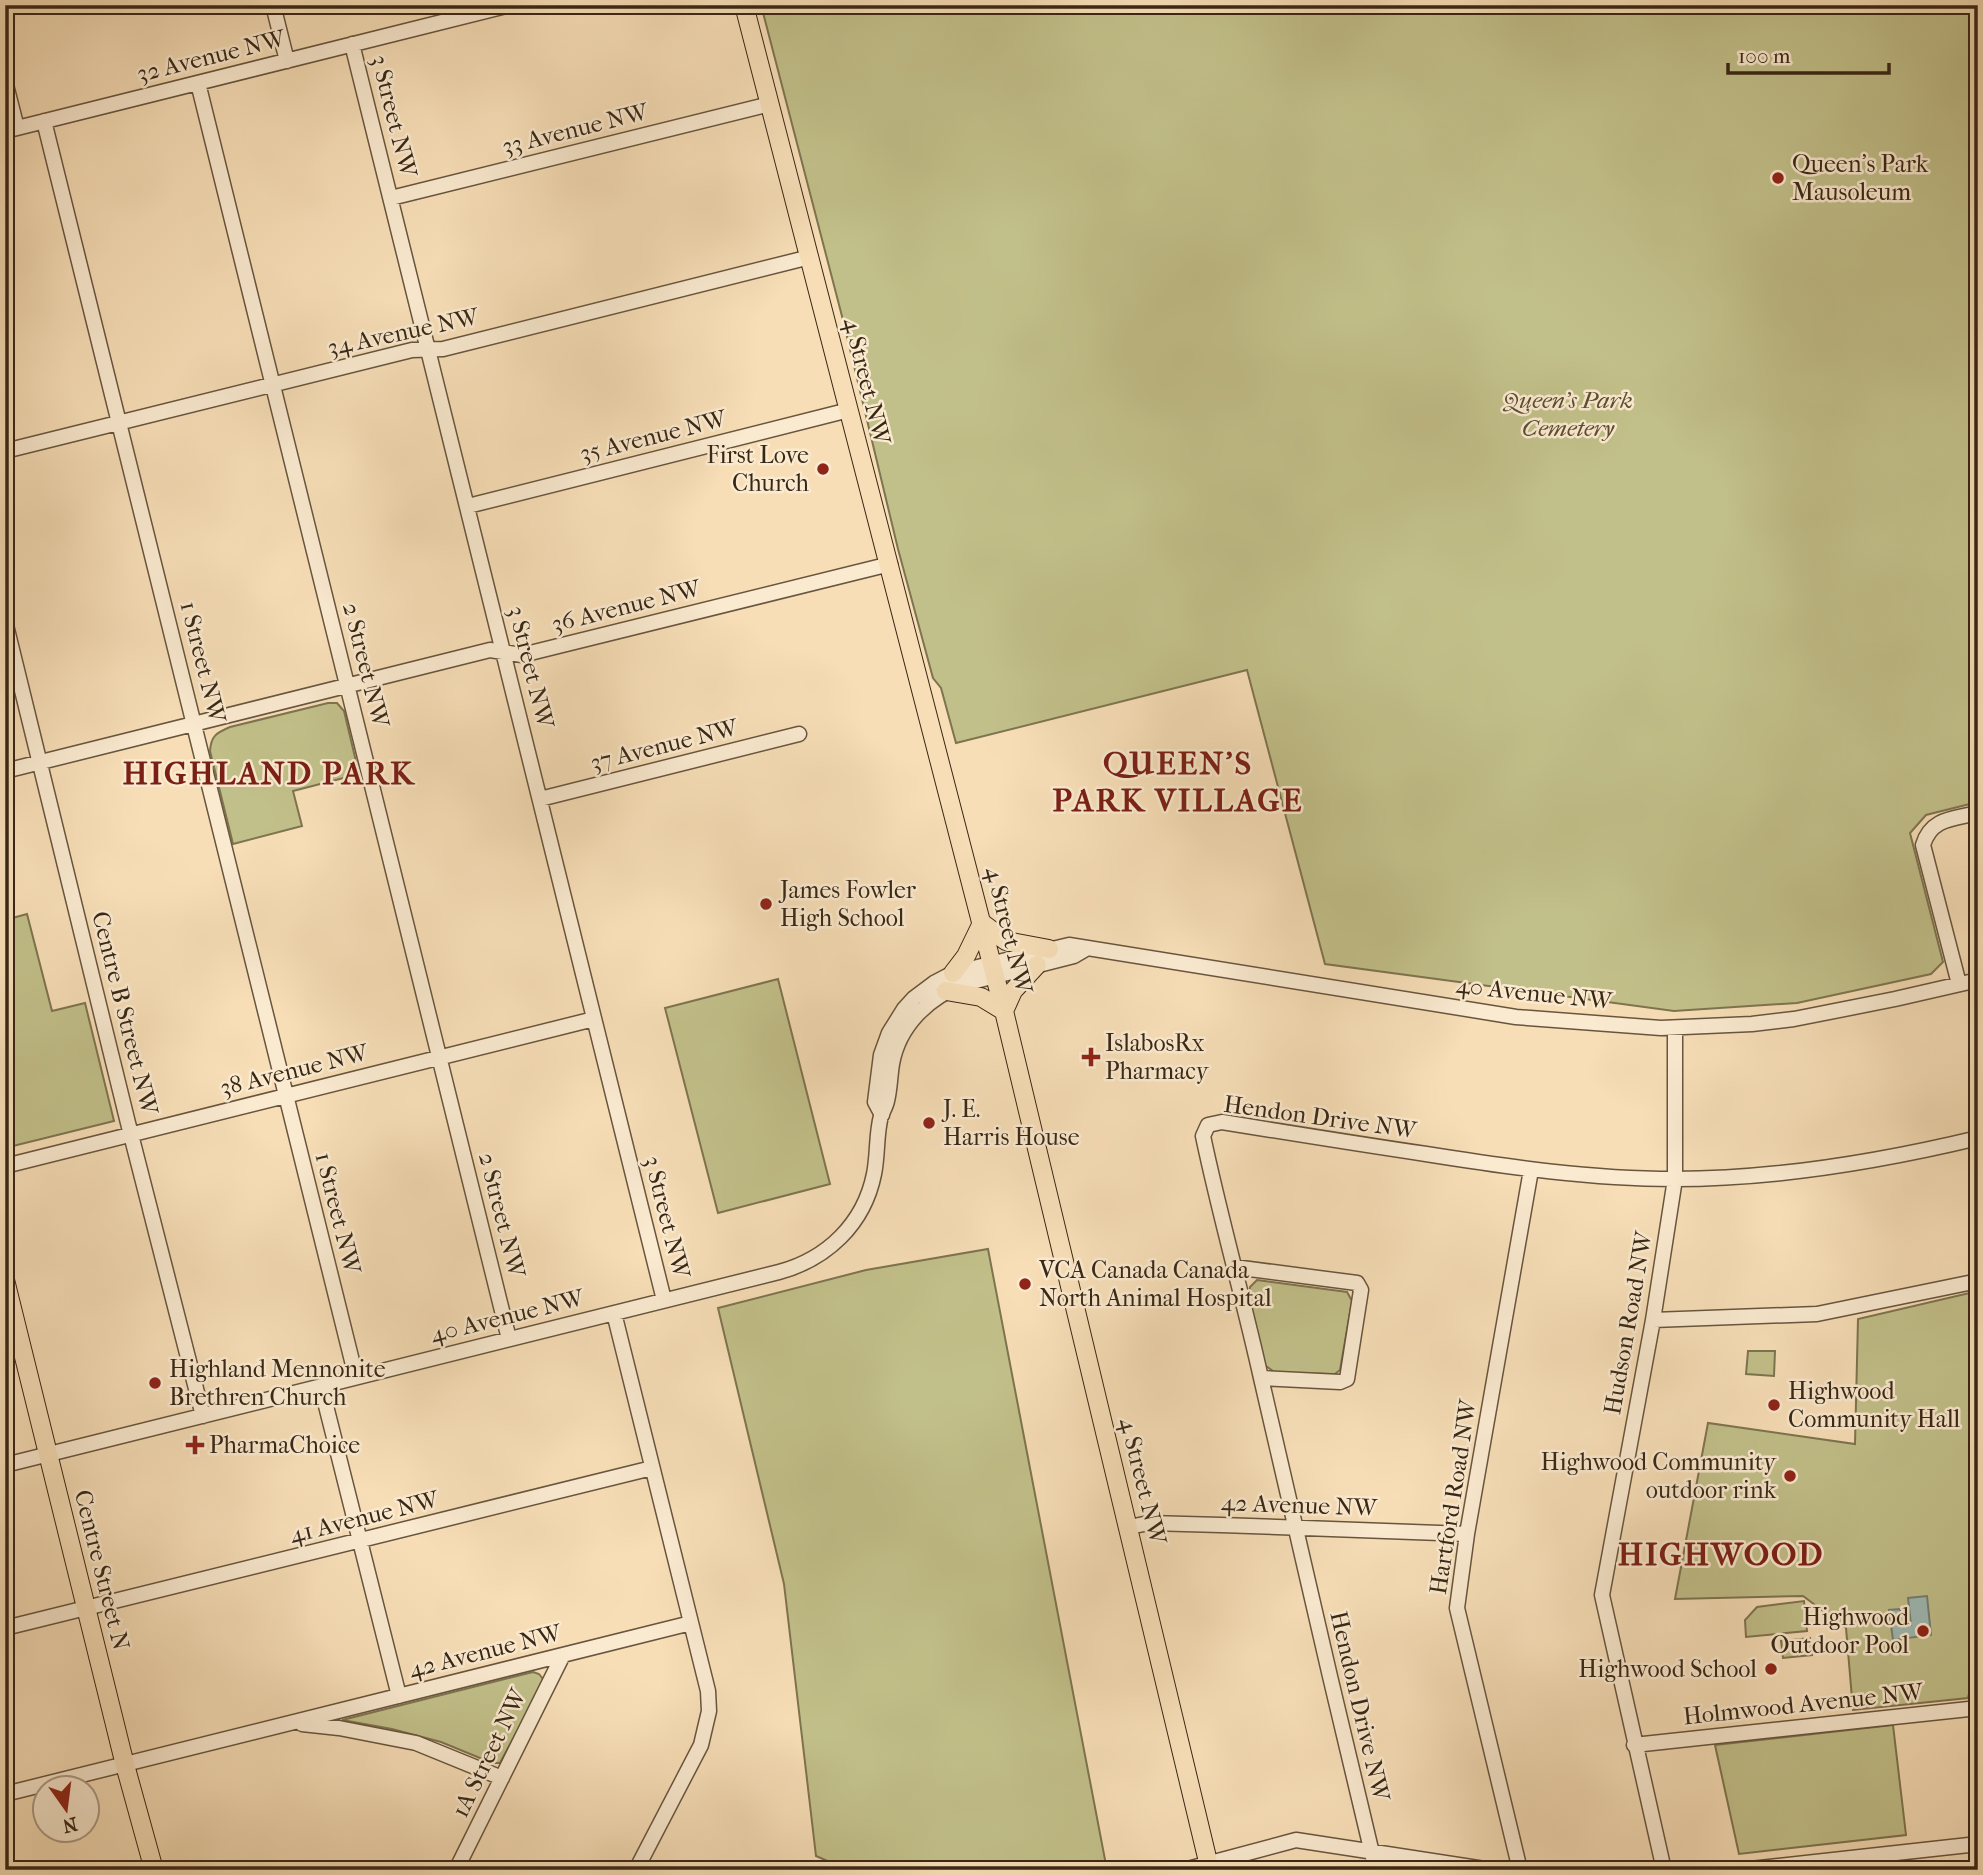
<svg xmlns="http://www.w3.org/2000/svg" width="1983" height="1875" viewBox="0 0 1983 1875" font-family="'IM FELL French Canon',serif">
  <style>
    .green { fill: #c2c08a; stroke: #7e7450; stroke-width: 2 }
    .water { fill: #9ebbb5; stroke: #768075; stroke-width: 2 }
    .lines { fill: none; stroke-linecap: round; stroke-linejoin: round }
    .minor-casing { stroke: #68553e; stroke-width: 17 }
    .major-casing { stroke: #392715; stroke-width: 20 }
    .minor { stroke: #faead0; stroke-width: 14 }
    .major { stroke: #f7deb7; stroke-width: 18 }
    .poi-dot { fill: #8f2418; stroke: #faead0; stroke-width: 2.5 }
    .labels { text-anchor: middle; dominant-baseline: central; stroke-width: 5; stroke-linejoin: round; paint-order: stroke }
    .street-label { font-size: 24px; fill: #392715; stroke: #faead0 }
    .poi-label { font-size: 24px; fill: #392715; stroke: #faead0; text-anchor: start }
    .park-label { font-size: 24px; font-style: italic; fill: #5b4d32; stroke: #faead0 }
    .district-label { font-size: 32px; font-weight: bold; letter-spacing: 2px; fill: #7a1f14; stroke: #faead0 }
  </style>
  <rect width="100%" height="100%" fill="#f7deb7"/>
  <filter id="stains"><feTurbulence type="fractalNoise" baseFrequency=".00286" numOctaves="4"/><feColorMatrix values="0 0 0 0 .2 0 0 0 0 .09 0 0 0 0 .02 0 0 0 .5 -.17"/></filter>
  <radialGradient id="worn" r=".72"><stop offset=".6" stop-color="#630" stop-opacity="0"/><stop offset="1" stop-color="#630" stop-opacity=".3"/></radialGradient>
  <path class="green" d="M761,5H1978V802L1926,815L1910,833L1943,962L1931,974L1797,1003L1674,1011L1325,964L1247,670L956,743L941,688L933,678L898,549L843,320Z
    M328,703H337L344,711L359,774L293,791L302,826L233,844L210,751C211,736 216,733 230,727Z
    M27,914L52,1011L85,1003L114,1121L5,1148V920Z
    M778,979L830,1184L718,1213L665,1008Z
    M988,1249L1107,1870H848L816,1856L784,1584L718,1308L866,1270Z
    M1257,1280L1347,1292L1352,1301L1340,1370L1335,1374L1276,1373L1263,1364L1249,1303L1250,1287Z
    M1978,1291V1654L1968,1698L1853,1710L1846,1628L1803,1596L1675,1599L1708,1423L1855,1444L1858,1319Z
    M1748,1351H1775L1774,1376L1746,1374Z
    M1804,1601L1807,1631L1746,1637L1745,1620L1757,1607Z
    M1810,1638L1812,1655L1783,1658L1781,1641Z
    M533,1672L539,1674L543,1679L542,1685L500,1763H492L441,1742L392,1729L342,1720Z
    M1893,1725L1906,1835L1739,1854L1715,1745Z"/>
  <path class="water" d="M1927,1596L1931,1635L1893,1640L1889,1610L1900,1609L1901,1626L1911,1625L1908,1598Z"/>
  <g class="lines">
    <defs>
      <path id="minor" d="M273,5L287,61
        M352,44L664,1300
        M5,81L17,128
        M198,83L509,1339
        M44,121L356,1377
        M5,131L510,5
        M391,198L770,104
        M5,451L412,350L443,349L810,257
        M468,506L849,410
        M5,621L128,1123L203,1416
        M5,771L490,650L522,655L890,564
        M540,799L799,734
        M1959,984L1923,845C1931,818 1953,819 1978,813
        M882,1115L875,1102L881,1055L889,1033L904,1009L914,998L934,983L953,973L1069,945L1516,1017L1661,1028L1752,1024L1794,1019L1895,999L1978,980
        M5,1166L594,1019
        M1234,1267L1357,1283L1361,1290L1347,1379L1340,1382L1261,1378
        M614,1313L708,1691L709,1711L701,1745L636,1870
        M1653,1320L1817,1314L1978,1281
        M321,1386L399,1696
        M5,1465L779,1272C827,1259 864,1224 874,1174C878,1155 876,1134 881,1116C883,1111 886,1106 887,1101C890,1089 890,1076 892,1064C899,1025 929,997 964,984L1074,956L1086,949
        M1129,1527L1149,1523L1221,1525L1467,1534
        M5,1628L652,1468
        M302,1724L339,1728L416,1743L502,1778
        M1634,1745L1978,1708
        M5,1794L691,1623
        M456,1870L563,1655
        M1184,1870L1296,1840L1491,1870
        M1376,1870C1337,1706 1298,1543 1261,1378C1243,1297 1220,1217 1203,1136L1208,1125L1222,1122C1290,1133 1358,1144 1426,1154C1508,1167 1591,1179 1674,1179C1777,1179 1878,1162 1978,1138
        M1520,1870L1457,1608L1467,1534L1531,1170
        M1664,1870L1602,1595L1653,1320L1675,1179V1028
        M1741,1870L1978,1844"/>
      <path id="major" d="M744,5L1004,1011L1210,1870
        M982,923L1006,941L1049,949
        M953,973L966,956L982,923
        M946,991L981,997L1004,1011
        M1004,1011L1013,991L1037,965
        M5,1280L125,1765L154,1870"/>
    </defs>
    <use href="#minor" class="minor-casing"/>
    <use href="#major" class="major-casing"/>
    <use href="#minor" class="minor"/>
    <use href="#major" class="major"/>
  </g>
  <g class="poi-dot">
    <circle cx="1778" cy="178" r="7"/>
    <circle cx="823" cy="469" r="7"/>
    <circle cx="766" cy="904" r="7"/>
    <path d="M1087.5 1046.5h7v7h7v7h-7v7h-7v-7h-7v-7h7z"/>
    <circle cx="929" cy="1123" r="7"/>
    <circle cx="1025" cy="1284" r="7"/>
    <circle cx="155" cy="1383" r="7"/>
    <circle cx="1774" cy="1405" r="7"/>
    <path d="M191.5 1434.5h7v7h7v7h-7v7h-7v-7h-7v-7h7z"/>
    <circle cx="1790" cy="1476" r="7"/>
    <circle cx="1923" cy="1631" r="7"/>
    <circle cx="1771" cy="1669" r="7"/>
  </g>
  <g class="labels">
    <g class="street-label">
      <text transform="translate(211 56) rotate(-14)">32 Avenue NW</text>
      <text transform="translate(394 116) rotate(76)">3 Street NW</text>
      <text transform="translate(575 129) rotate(-14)">33 Avenue NW</text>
      <text transform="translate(403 332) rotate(-12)">34 Avenue NW</text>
      <text transform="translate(867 381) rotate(76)">4 Street NW</text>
      <text transform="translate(653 436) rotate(-14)">35 Avenue NW</text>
      <text transform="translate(626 606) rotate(-14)">36 Avenue NW</text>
      <text transform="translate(203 662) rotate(76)">1 Street NW</text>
      <text transform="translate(366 665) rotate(76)">2 Street NW</text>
      <text transform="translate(531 667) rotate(76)">3 Street NW</text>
      <text transform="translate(664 745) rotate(-14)">37 Avenue NW</text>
      <text transform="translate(1009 930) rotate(76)">4 Street NW</text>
      <text transform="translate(1534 993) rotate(6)">40 Avenue NW</text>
      <text transform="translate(125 1013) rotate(76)">Centre B Street NW</text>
      <text transform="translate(294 1070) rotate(-14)">38 Avenue NW</text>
      <text transform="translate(1320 1117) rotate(8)">Hendon Drive NW</text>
      <text transform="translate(338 1213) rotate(76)">1 Street NW</text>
      <text transform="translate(502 1215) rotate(76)">2 Street NW</text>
      <text transform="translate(667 1217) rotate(76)">3 Street NW</text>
      <text transform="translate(507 1316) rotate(-14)">40 Avenue NW</text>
      <text transform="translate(1628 1323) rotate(-80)">Hudson Road NW</text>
      <text transform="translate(1143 1481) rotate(76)">4 Street NW</text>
      <text transform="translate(1453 1497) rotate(-81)">Hartford Road NW</text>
      <text transform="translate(1299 1505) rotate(2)">42 Avenue NW</text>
      <text transform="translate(364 1517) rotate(-14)">41 Avenue NW</text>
      <text transform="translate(102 1570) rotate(76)">Centre Street N</text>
      <text transform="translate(485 1651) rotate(-14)">42 Avenue NW</text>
      <text transform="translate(1803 1704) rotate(-6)">Holmwood Avenue NW</text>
      <text transform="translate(1360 1706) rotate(77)">Hendon Drive NW</text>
      <text transform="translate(489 1753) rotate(-64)">1A Street NW</text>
    </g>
    <g class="poi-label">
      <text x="1792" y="164">Queen's Park<tspan x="1792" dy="28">Mausoleum</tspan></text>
      <text x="809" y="455" text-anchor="end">First Love<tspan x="809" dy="28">Church</tspan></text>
      <text x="780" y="890">James Fowler<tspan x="780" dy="28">High School</tspan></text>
      <text x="1105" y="1043">IslabosRx<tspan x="1105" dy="28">Pharmacy</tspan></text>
      <text x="943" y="1109">J. E.<tspan x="943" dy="28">Harris House</tspan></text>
      <text x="1039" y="1270">VCA Canada Canada<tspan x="1039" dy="28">North Animal Hospital</tspan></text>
      <text x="169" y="1369">Highland Mennonite<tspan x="169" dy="28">Brethren Church</tspan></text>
      <text x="1788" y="1391">Highwood<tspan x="1788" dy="28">Community Hall</tspan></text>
      <text x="209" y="1445">PharmaChoice</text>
      <text x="1776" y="1462" text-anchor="end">Highwood Community<tspan x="1776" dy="28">outdoor rink</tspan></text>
      <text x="1909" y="1617" text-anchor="end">Highwood<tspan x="1909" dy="28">Outdoor Pool</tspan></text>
      <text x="1757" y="1669" text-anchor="end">Highwood School</text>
    </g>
    <g class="park-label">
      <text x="1568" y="400">Queen's Park<tspan x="1568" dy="28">Cemetery</tspan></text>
    </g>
    <g class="district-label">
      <text x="1178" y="763">QUEEN'S<tspan x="1178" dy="37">PARK VILLAGE</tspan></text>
      <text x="269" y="773">HIGHLAND PARK</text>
      <text x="1721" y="1554">HIGHWOOD</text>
    </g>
  </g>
  <rect width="1983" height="1875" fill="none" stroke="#f7deb7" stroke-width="28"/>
  <rect x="7" y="7" width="1969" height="1861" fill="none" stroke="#392715" stroke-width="3.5"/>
  <rect x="14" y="14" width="1955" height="1847" fill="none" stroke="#392715" stroke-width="2"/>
  <g transform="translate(66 1809) rotate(166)"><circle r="33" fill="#faead0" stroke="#ad9c85" stroke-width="2"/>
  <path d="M0-5L12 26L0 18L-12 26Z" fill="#8f2418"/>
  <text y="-10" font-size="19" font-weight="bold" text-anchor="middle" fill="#392715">N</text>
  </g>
  <path d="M1728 63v10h161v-10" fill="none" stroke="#392715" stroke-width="3.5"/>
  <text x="1738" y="63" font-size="21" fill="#392715" stroke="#faead0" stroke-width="5" paint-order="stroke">100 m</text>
  <rect width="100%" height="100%" filter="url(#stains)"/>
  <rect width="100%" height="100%" fill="url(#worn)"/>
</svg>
